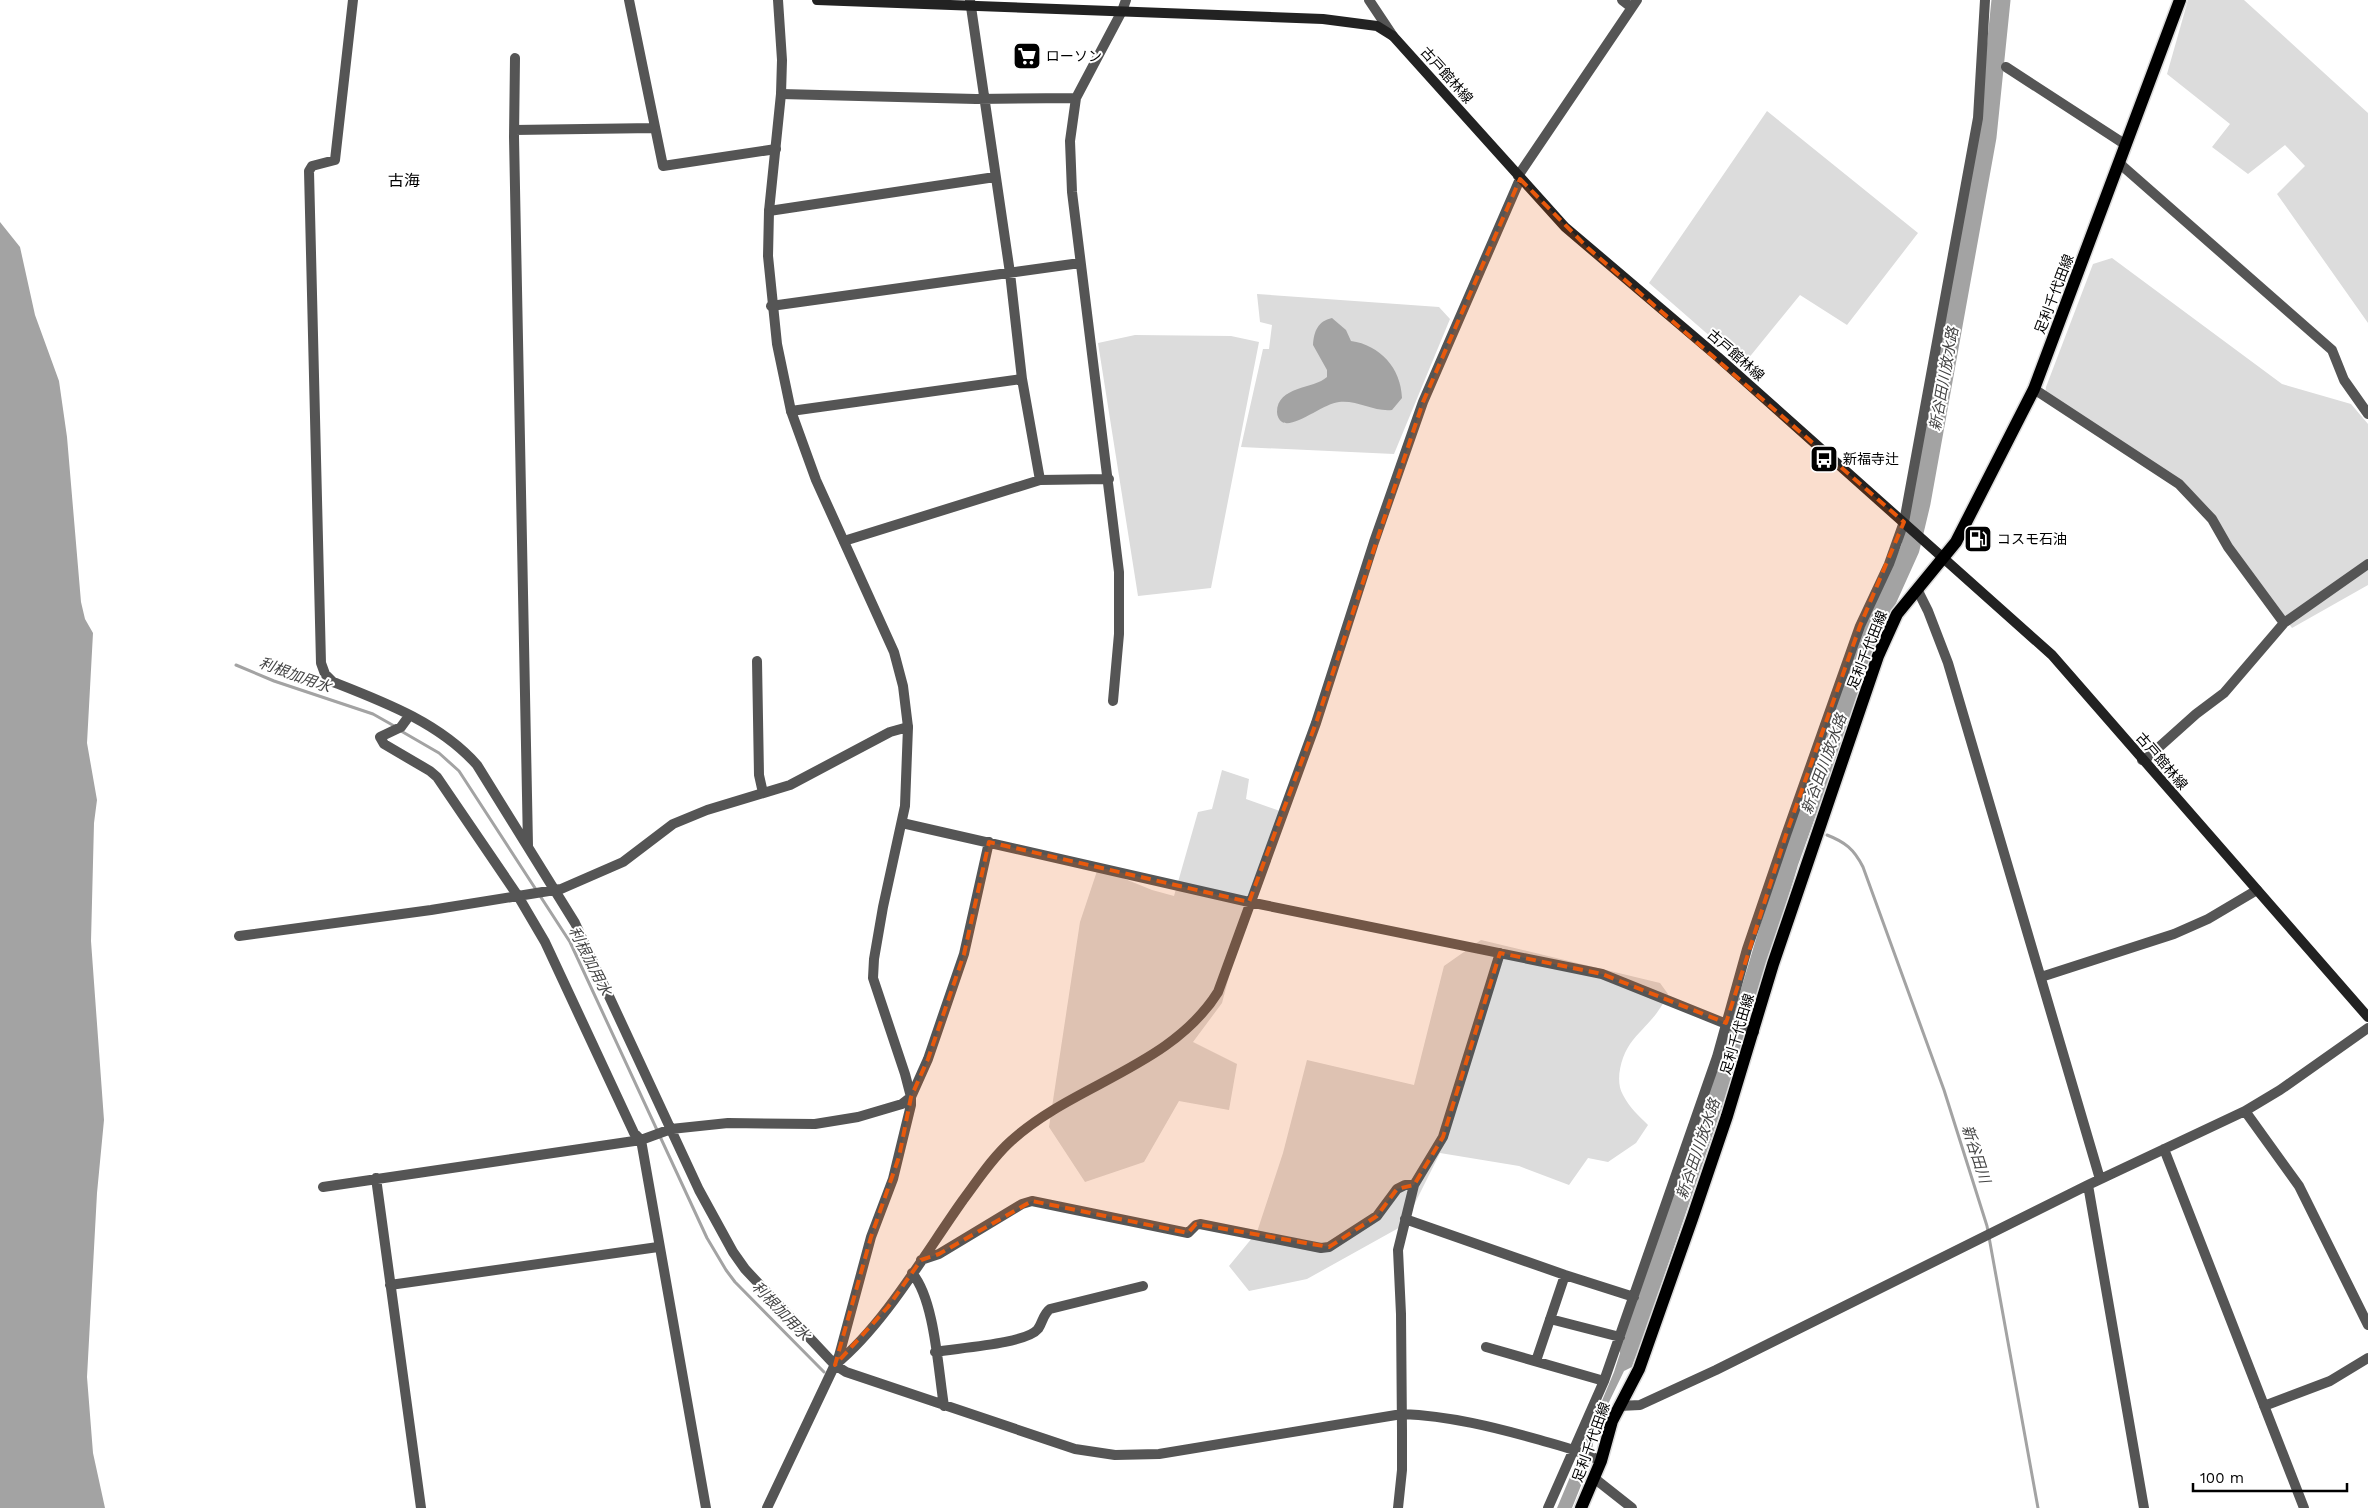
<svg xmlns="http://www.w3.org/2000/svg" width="2368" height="1508" viewBox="0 0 2368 1508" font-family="'Work Sans','Noto Sans JP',sans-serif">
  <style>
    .green { fill: #dcdcdc }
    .water { fill: #a3a3a3 }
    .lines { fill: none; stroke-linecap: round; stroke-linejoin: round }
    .stream { stroke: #a3a3a3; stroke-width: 3 }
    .river { stroke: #a3a3a3; stroke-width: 19 }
    .primary-casing { stroke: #dbdbdb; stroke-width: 15 }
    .minor { stroke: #555; stroke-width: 10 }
    .tertiary { stroke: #555; stroke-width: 10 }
    .secondary { stroke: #222; stroke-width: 10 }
    .primary { stroke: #000; stroke-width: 12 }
    .marked { fill: #e8590c; fill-opacity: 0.2; stroke: #e8590c; stroke-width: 4; stroke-dasharray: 10 6; stroke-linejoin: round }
    .labels { text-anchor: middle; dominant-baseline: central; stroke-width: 4; stroke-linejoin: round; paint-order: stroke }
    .poi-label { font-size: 14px; fill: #000; stroke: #fff; text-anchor: start }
    .street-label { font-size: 14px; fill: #000; stroke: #fff }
    .water-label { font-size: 15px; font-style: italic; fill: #444; stroke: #fff }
    .quarter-label { font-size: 16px; fill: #000; stroke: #fff }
  </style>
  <rect width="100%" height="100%" fill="#fff"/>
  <path class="green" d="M2188,0H2244L2368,113V323L2277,194L2305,166L2285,145L2248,174L2212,147L2230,124L2167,74Z
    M1767,111L1918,233L1847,325L1800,295L1743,365L1649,283Z
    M2112,258L2282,384L2351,404L2368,424V585L2292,628L2217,528L2171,478L2045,396L2046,387L2093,264Z
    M1257,294L1439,307L1450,319L1394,454L1241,447L1263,349H1269L1272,325L1260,322Z
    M1135,335L1231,336L1259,342L1211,588L1138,596L1098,343Z
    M1222,770L1249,779L1246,799L1280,811L1253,886L1222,1003L1193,1042L1237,1064L1229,1110L1179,1101L1144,1162L1085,1182L1049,1127L1080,922L1098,868L1152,890L1174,896L1198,812L1212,809Z
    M1481,940L1660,983L1668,994C1657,1017 1648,1022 1633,1040C1622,1053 1614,1080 1623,1095C1629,1107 1639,1116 1648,1125L1636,1143L1608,1162L1588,1158L1569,1185L1519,1166L1440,1153L1404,1225L1307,1279L1249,1291L1229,1266L1257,1232L1283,1153L1307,1060L1414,1085L1444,966Z"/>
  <path class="water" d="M0,222L20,247L35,315L59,381L67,437L81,602L85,619L93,633L87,743L97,800L94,823L91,941L104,1120L97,1193L87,1377L93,1453L105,1508H0Z
    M1332,318L1346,330L1351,341C1380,345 1401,368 1402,398L1392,410C1374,412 1358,400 1339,402C1324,403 1294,429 1282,422C1279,420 1277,416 1277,412C1277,386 1314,389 1327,377V370L1313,345C1314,331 1318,321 1332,318Z
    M1630,1322L1645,1329L1632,1367L1624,1371L1595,1431L1590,1463L1572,1508H1557L1614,1372Z"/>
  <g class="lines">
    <path class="stream" d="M236,665L274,681L373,714L396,727
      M401,731L439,753L459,771L570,942L707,1238L726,1270L735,1282L824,1372
      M1827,835C1845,842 1854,849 1863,867L1944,1090L1987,1226L2038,1508"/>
    <path class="river" d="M1629,1350L1742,1019L1789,862L1869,640L1910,549L1921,503L1987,137L2001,0"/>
    <defs>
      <path id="primary" d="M1581,1508L1601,1461L1612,1421L1639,1369L1692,1219L1727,1116L1773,964L1878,656L1897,614L1956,542L2034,389L2180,0"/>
    </defs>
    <use href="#primary" class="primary-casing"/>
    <path class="minor" d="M353,0L335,160L312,166L309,171L321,663L325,674L333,682C384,702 440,723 477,765L575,923L699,1190L733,1252L745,1269L835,1365L846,1372L1075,1449L1115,1455L1159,1454L1402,1414C1450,1416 1494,1427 1540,1440C1561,1446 1582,1451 1601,1461
      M629,0L663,166L776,149
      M970,0L1010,273L1022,379L1040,480
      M1369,0L1393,36
      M1622,0L1631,7
      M515,58L514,137L528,846
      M2006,67L2126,145
      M781,94L976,99L1076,98
      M514,130L655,128
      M2119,163L2332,350L2344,380L2368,414
      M1518,176L1637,0
      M769,211L995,177
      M771,306L1080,263
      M2034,389L2179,484L2212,519L2228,547L2284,623
      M791,411L1022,379
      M844,541L1040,480L1109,479
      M1917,589L1928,611L1948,663L2100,1179
      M757,661L759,775L763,793
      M1113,701L1119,634V572L1072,192L1070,141L1076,98L1122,11L1126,0
      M409,716L401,727L380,737L384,744L430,771L437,777L518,896L545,942L634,1133L641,1140L706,1508
      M2142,760L2148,757L2196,714L2224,693L2284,623L2368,564
      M902,823L1249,902L1602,974L1729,1025L1754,1032
      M239,936L431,910L561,889L623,862L673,824L707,810L790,785L890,732L908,727L905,806L883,907L874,959L873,978L905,1074L911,1097V1105L893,1179L871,1237L839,1356L767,1508
      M2041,977L2174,934L2208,919L2257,890
      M2245,1111L2299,1186L2368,1325
      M2164,1149L2304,1508
      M376,1178L421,1508
      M2088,1185L2144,1508
      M323,1187L641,1140L671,1129L728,1123L815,1124L858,1117L902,1104L911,1097L928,1059L964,954L989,842
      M1405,1219L1565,1275L1634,1297
      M921,1260L939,1254L1022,1204L1032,1201L1188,1233L1196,1225L1200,1224L1321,1248L1329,1247L1377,1216L1397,1189L1405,1185H1414
      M912,1273C935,1300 938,1370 944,1406
      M390,1285L658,1247
      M1550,1319L1620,1337
      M1486,1347L1604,1381
      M935,1352C957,1348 1026,1344 1038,1329C1043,1322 1043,1314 1050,1309L1143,1286
      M1536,1361L1565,1275
      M836,1364C884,1325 926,1252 963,1200C978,1180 992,1158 1011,1141C1073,1084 1171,1067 1218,992L1316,723L1374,542L1423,402L1520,179
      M1619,1406L1640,1405L1716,1370L2088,1185L2245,1111L2280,1090L2368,1028
      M2264,1406L2330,1381L2368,1358
      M1594,1478L1632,1508
      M1398,1508L1402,1470V1432L1401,1314L1398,1250L1414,1185L1443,1137L1500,953
      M1548,1508L1604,1381L1717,1057L1747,949L1786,835L1860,626L1889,564L1904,522L1978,118L1985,0"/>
    <path class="tertiary" d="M778,0L782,60L781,94L769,211L768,256L777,344L791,411L816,480L894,652L903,686L908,727"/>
    <path class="secondary" d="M817,0L1323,19L1377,26L1393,36L1565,227L1718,357L2052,655L2368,1017"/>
    <use href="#primary" class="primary"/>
  </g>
  <path class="marked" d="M1520,179L1588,248L1904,522L1860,626L1786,835L1726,1023L1602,974L1500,953L1443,1137L1414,1185L1397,1189L1377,1216L1329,1247L1196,1224L1188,1233L1032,1201L939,1254L921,1260L888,1307L835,1365L871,1237L899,1157L911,1097L928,1059L964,954L989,842L1249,902L1316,723L1423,402Z"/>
  <defs>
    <symbol id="supermarket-square" viewBox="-11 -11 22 22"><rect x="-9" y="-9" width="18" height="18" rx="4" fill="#000" stroke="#fff"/><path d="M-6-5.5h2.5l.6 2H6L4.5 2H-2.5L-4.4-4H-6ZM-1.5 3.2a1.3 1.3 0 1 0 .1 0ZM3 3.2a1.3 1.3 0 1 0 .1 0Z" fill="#fff"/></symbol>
    <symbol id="bus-square" viewBox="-11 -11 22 22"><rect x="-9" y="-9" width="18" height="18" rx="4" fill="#000" stroke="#fff"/><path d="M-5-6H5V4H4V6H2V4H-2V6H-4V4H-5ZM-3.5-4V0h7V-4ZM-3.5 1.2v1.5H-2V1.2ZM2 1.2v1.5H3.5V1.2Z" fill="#fff"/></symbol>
    <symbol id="fuel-square" viewBox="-11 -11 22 22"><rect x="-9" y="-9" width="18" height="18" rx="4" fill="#000" stroke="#fff"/><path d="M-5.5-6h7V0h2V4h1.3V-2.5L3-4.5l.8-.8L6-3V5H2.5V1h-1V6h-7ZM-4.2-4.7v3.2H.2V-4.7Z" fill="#fff"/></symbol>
  </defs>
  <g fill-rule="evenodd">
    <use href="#supermarket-square" x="1011" y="40" width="32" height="32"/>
    <use href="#bus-square" x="1808" y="443" width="32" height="32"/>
    <use href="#fuel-square" x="1962" y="523" width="32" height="32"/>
  </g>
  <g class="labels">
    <g class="poi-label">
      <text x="1046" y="56">ローソン</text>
      <text x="1843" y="459">新福寺辻</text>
      <text x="1997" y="539">コスモ石油</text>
    </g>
    <g class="street-label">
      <text transform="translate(1447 75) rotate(48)">古戸館林線</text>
      <text transform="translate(2054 294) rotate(-69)">足利千代田線</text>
      <text transform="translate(1736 355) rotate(41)">古戸館林線</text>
      <text transform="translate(1867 650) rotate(-68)">足利千代田線</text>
      <text transform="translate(2162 761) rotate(49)">古戸館林線</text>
      <text transform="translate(1737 1034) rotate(-73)">足利千代田線</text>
      <text transform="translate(1591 1442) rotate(-70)">足利千代田線</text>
    </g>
    <g class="water-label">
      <text transform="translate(1944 379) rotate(-80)">新谷田川放水路</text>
      <text transform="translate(295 675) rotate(20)">利根加用水</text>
      <text transform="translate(1824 764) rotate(-70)">新谷田川放水路</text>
      <text transform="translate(590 961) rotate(63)">利根加用水</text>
      <text transform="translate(1698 1149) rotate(-71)">新谷田川放水路</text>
      <text transform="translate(1976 1154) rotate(72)">新谷田川</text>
      <text transform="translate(781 1311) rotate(46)">利根加用水</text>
    </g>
    <g class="quarter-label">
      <text x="404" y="180">古海</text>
    </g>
  </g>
  <path d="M2193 1483v8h154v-8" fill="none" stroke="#000000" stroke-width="2.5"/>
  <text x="2200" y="1483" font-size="15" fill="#000000" stroke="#ffffff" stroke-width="4" paint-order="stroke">100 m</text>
</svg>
